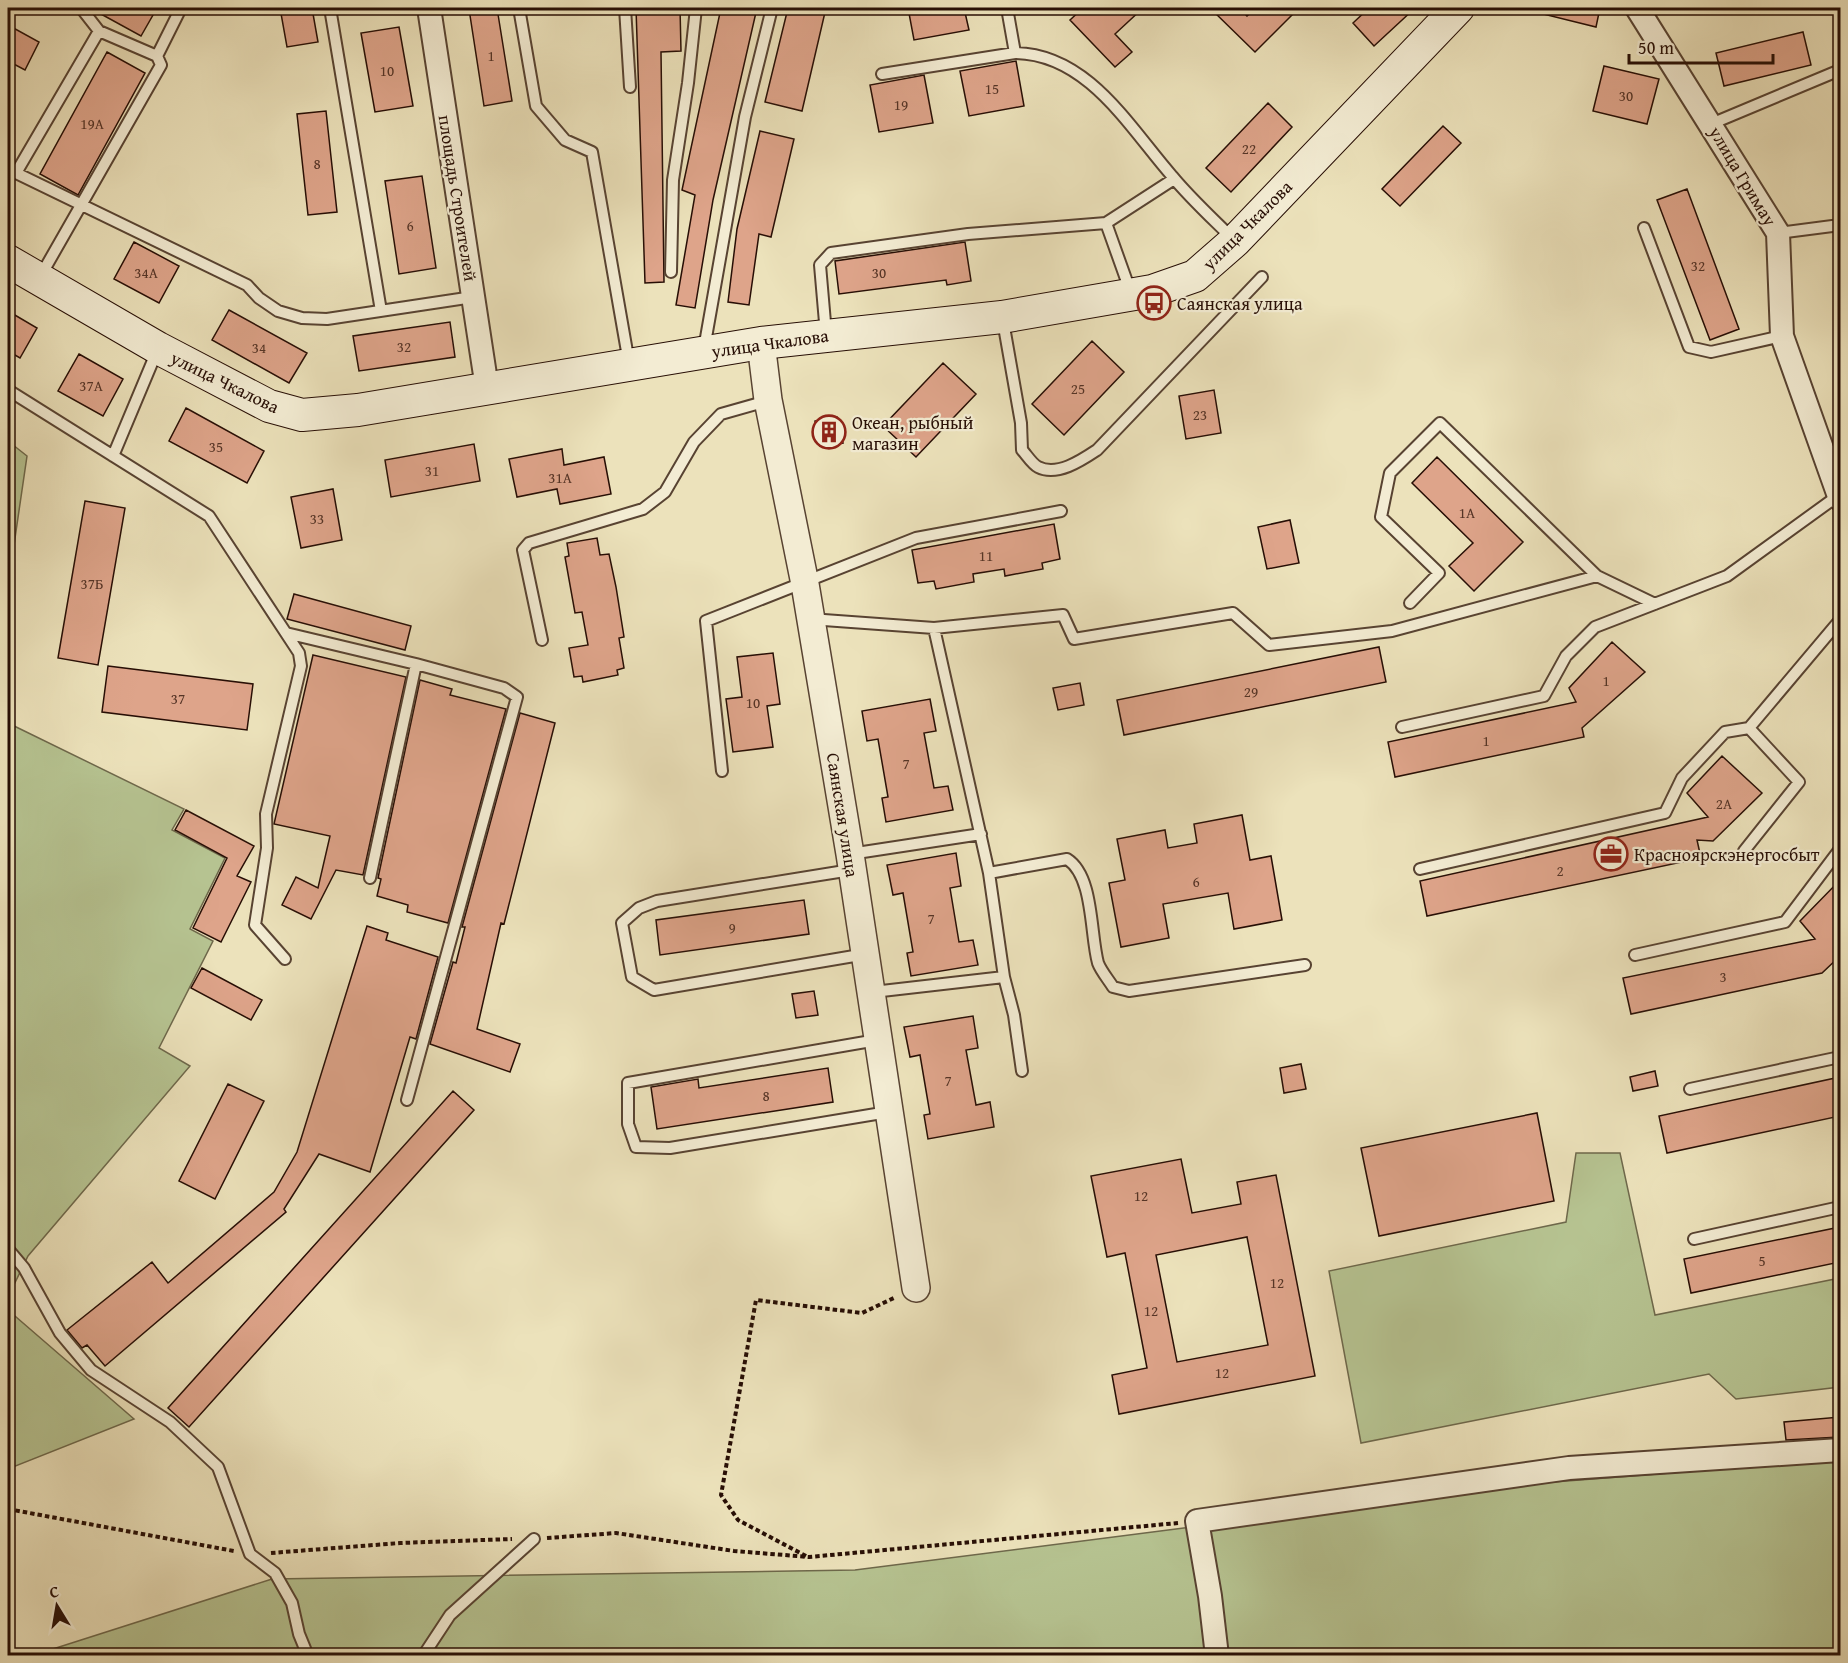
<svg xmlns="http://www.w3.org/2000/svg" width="1848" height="1663" viewBox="0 0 1848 1663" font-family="'Gentium Book Plus',serif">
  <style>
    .green { fill: #b6c391; stroke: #6e684b; stroke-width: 1.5 }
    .building { fill: #dea48a; stroke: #270e05; stroke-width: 1.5; fill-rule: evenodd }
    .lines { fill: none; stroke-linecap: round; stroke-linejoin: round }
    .service-casing { stroke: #584332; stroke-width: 14 }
    .minor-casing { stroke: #584332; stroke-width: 26 }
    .tertiary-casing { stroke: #584332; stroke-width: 30 }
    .secondary-casing { stroke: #270e05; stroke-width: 34 }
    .path { stroke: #270e05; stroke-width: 4; stroke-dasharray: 4.5 3; stroke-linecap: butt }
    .service { stroke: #f3ecd3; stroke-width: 10 }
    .minor { stroke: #f3ecd3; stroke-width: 22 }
    .tertiary { stroke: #f3ecd3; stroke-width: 27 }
    .secondary { stroke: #f3ecd3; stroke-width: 32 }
    .labels { text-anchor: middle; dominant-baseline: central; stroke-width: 4.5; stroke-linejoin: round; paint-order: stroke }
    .number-label { font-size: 15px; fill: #553426 }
    .street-label { font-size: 18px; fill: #270e05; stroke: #f3ecd3 }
    .poi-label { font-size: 18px; fill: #270e05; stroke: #f3ecd3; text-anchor: start }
  </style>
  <rect width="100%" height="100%" fill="#ece2bb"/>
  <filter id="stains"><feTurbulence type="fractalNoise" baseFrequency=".00333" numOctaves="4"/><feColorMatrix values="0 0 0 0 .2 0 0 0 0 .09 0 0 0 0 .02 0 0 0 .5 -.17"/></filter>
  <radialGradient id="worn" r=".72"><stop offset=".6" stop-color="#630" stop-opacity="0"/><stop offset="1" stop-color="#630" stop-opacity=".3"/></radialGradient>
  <path class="green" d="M8,441L27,456L8,586Z
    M8,723L184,809L172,830L225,858L190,929L213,941L159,1048L190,1066L28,1256L8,1297Z
    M1576,1153H1620L1655,1315L1840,1278V1387L1736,1399L1709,1374L1361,1443L1329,1271L1566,1222Z
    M8,1310L134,1419L8,1469Z
    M1840,1460V1655L31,1656L272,1579L855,1570L1528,1484Z"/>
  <path class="building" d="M90,8H157L141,36Z
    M280,8H312L318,42L287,47Z
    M497,8L512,101L484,106L469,9Z
    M636,8H680L681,51L661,52L664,282L645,283Z
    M721,8H757L713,200L695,308L676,305L695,195L682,190Z
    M788,8H826L802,111L765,102Z
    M908,8H964L969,30L914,40Z
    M1083,8H1143L1115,34L1132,52L1115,67L1070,20Z
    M1210,8H1239L1247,16L1256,8H1299L1255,52Z
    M1369,8H1415L1374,46L1353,23Z
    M1539,8H1600L1596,27L1539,13Z
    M8,25L39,42L25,70L8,61Z
    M399,27L413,106L375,112L361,33Z
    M1803,32L1811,65L1724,86L1716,53Z
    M107,52L145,73L78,195L40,174Z
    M1016,61L1024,106L969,116L960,71Z
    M1604,66L1659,79L1647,124L1593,111Z
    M924,75L933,123L879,132L870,85Z
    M1268,103L1292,127L1231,192L1206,168Z
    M326,111L337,212L308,215L297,114Z
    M1443,126L1461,143L1400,206L1382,189Z
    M760,131L794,139L771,237L759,234L749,305L728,302L737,229Z
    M422,176L436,268L399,274L385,181Z
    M1687,189L1739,329L1710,340L1657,200Z
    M134,242L179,266L159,303L114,279Z
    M965,242L971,281L947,285L946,280L839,294L835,261Z
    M229,310L307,353L289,383L212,340Z
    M8,311L37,328L20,358L8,351Z
    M450,322L455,357L359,371L353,336Z
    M1092,341L1124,372L1064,435L1032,404Z
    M79,354L123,379L103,416L58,391Z
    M943,363L976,394L916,457L883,426Z
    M1214,390L1221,433L1186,439L1179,396Z
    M186,408L264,451L247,483L169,441Z
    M837,417L843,443L820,446L815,421Z
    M474,444L480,481L391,497L385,460Z
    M562,449L564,465L604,457L611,494L560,504L557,489L517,497L509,459Z
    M1437,457L1523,542L1474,591L1449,566L1473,543L1412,483Z
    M333,489L342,540L301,548L291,497Z
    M85,501L125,508L98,665L58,658Z
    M1290,520L1299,563L1267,569L1258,527Z
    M1054,524L1060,559L1042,563L1043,569L1005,576L1004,569L973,574L974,582L936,589L934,581L918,583L912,550Z
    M597,538L600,555L609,554L616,587L624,637L619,638L624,668L617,670L618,675L583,682L582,676L574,677L569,648L588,645L582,612L575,613L565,557L569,556L567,543Z
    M294,594L411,626L405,650L287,619Z
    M1612,642L1645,672L1582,728L1584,737L1395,777L1388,742L1576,702L1569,688Z
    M1379,647L1386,682L1124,735L1117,700Z
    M773,653L780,704L767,706L773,747L733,752L726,699L742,697L737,657Z
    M313,655L406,677L363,875L336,870L311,919L282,905L296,877L318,888L330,836L274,824Z
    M108,666L253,684L247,730L102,712Z
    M420,680L452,689L450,695L506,709L448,923L407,912L408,905L377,896L381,879L378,878Z
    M1080,683L1084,705L1058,710L1053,688Z
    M930,699L936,731L924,733L934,788L948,786L953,810L886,822L882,798L888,797L878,739L867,741L862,711Z
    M520,713L555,723L504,924L501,923L477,1029L520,1044L510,1072L430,1044L453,962L456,963L465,927H462Z
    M1722,756L1762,793L1713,841L1697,840L1701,858L1427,916L1420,881L1708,817L1687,793Z
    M186,810L254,846L237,876L251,882L221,942L193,928L227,858L175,830Z
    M1242,815L1250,860L1271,856L1282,920L1234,929L1228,893L1163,904L1169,938L1121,947L1109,883L1125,880L1117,839L1165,830L1168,848L1197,843L1194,824Z
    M956,853L961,886L950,888L959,942L973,940L978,965L911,976L907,953L913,952L903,893L893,895L887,865Z
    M1840,880V956L1822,973L1631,1014L1623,978L1815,939L1800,921Z
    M804,900L809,934L660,955L656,920Z
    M367,926L388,933L386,940L438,957L416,1039L410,1037L370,1172L319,1154L284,1209L286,1212L105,1366L87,1345L82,1348L67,1330L152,1262L168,1283L274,1192L297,1152Z
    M202,968L262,1000L251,1020L191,988Z
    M814,991L818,1015L796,1018L792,994Z
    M973,1016L978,1048L966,1050L976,1105L990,1102L994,1127L928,1139L924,1115L930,1114L920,1055L910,1057L904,1027Z
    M1301,1064L1306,1089L1284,1093L1280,1068Z
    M828,1068L833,1102L657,1129L651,1087L698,1079L699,1088Z
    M1655,1071L1658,1086L1633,1091L1630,1077Z
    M1840,1077V1116L1667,1153L1659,1116Z
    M228,1084L264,1101L215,1199L179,1181Z
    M453,1091L474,1110L189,1427L168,1408Z
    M1537,1113L1554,1201L1379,1236L1361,1148Z
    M1181,1159L1192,1213L1241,1204L1237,1182L1276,1175L1315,1376L1119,1414L1112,1375L1147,1368L1125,1253L1107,1257L1091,1176ZM1247,1237L1268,1345L1177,1362L1156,1255Z
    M1840,1227V1262L1691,1293L1684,1259Z
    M1840,1417V1437L1786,1440L1784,1422Z"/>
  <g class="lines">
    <defs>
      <path id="service" d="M330,8L381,311
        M519,8L536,106L565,140L592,152L629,363
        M625,8L630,87
        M1007,8L1015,53
        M99,31L16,173L247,285L259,298L278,311L302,318L327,319L473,297
        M157,56L181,8
        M882,74L1015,53C1088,54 1129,127 1172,176C1190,198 1212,218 1233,239
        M1711,124L1840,70
        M1644,228L1689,347L1711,352L1782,336
        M1778,233L1840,225
        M671,272L673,180L688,83L696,8
        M40,277L161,65L157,56L99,31L81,8
        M1131,293L1106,223L1174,179
        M1003,321L1021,423L1022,450C1026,454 1032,464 1038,467C1057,477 1082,460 1097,450L1262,277
        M826,334L820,265L831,253L968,234L1106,223
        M704,349L745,117L772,8
        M8,390L209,516L299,653L301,666L266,814L267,848L255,925L285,959
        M113,456L157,351
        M1410,603L1439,573L1381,517L1390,473L1440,423L1597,576L1655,604
        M810,619L934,628L1063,615L1074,639L1233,613L1269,645L1392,631L1597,576
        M934,628L989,873L1067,859C1094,876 1090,934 1098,963C1101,971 1108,979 1113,987L1129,991L1305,965
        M286,633L416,664L370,878
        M542,640L523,550L529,543L643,509L665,492L694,442L721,414L767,401
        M1402,727L1544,696L1566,656L1595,627L1727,576L1839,495
        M722,771L706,621L916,538L1061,511
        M1744,851L1799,782L1749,728
        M850,854L981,834
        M1420,869L1665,813L1682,778L1725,732L1749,728L1840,620
        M851,870L657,901L639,908L622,923L632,977L654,990L866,954
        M1635,955L1785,922L1840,849
        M1004,977L1014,1015L1022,1071
        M873,992L1004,977L989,873
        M877,1040L628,1083V1124L636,1147L670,1148L888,1112
        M1690,1089L1840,1057
        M407,1100L517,697L504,688L416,664
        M1694,1239L1840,1207
        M8,1249L24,1268L60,1333L91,1370L170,1422L218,1467L250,1554L275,1573L292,1603L299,1634L308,1656
        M423,1656L450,1615L534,1539"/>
      <path id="minor" d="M429,8L487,388
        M1637,8L1778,233L1782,336L1840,499
        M1217,1656L1210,1596L1197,1521L1569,1468L1840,1450"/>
      <path id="tertiary" d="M761,343L768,400L805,584L850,854L916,1288"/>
      <path id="secondary" d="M8,261L158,348L269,406L302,415L358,410L761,343L1002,317L1152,291L1195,276L1235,241L1458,8"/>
    </defs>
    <use href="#service" class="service-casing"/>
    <use href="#minor" class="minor-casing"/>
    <use href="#tertiary" class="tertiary-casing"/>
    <use href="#secondary" class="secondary-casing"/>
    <path class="path" d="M8,1509L234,1551
      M547,1538L616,1533L734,1551L809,1557L1178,1523
      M271,1553L400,1543L512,1539
      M806,1556L738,1520L721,1495L756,1300L862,1313L896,1297"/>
    <use href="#service" class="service"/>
    <use href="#minor" class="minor"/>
    <use href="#tertiary" class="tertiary"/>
    <use href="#secondary" class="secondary"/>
  </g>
  <defs>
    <symbol id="bus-ring" viewBox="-11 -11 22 22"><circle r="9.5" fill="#f3ecd3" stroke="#8f2418" stroke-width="1.5"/><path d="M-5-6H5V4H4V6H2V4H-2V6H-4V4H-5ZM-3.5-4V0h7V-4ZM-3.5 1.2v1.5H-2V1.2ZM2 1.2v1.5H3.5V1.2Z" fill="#8f2418"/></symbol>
    <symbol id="building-ring" viewBox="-11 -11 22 22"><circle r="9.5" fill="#f3ecd3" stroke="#8f2418" stroke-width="1.5"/><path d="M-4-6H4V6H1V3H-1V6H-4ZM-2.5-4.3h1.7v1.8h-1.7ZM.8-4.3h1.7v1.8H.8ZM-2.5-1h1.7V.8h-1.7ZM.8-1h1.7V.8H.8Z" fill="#8f2418"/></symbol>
    <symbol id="office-ring" viewBox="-11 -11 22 22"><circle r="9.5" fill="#f3ecd3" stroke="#8f2418" stroke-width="1.5"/><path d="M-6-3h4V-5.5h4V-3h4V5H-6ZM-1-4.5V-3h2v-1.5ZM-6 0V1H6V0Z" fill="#8f2418"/></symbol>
  </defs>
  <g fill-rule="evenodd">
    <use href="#bus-ring" x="1135" y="284" width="38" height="38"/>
    <use href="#building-ring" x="810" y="413" width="38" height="38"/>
    <use href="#office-ring" x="1592" y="835" width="38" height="38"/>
  </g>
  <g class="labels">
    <g class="number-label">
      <text x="491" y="55">1</text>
      <text x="387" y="70">10</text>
      <text x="992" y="88">15</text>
      <text x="1626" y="95">30</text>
      <text x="901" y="104">19</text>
      <text x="92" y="123">19А</text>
      <text x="1249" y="148">22</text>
      <text x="317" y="163">8</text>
      <text x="410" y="225">6</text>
      <text x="1698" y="265">32</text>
      <text x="146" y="272">34А</text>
      <text x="879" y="272">30</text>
      <text x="404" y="346">32</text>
      <text x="259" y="347">34</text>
      <text x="91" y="385">37А</text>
      <text x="1078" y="388">25</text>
      <text x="1200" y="414">23</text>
      <text x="216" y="446">35</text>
      <text x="432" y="470">31</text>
      <text x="560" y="477">31А</text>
      <text x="1467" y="512">1А</text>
      <text x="317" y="518">33</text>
      <text x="986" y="555">11</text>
      <text x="92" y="583">37Б</text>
      <text x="1606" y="680">1</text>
      <text x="1251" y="691">29</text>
      <text x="178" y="698">37</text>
      <text x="753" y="702">10</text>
      <text x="1486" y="740">1</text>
      <text x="906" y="763">7</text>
      <text x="1724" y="803">2А</text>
      <text x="1560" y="870">2</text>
      <text x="1196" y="881">6</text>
      <text x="931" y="918">7</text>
      <text x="732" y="927">9</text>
      <text x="1723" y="976">3</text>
      <text x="948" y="1080">7</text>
      <text x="766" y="1095">8</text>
      <text x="1141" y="1195">12</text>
      <text x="1762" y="1260">5</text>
      <text x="1277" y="1282">12</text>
      <text x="1151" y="1310">12</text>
      <text x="1222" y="1372">12</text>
    </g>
    <g class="street-label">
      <text transform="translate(1743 176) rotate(59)">улица Гримау</text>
      <text transform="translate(458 198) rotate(81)">площадь Строителей</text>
      <text transform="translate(1247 225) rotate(-45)">улица Чкалова</text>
      <text transform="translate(770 343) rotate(-8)">улица Чкалова</text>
      <text transform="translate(225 382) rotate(26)">улица Чкалова</text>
      <text transform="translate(843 815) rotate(81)">Саянская улица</text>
    </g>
    <g class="poi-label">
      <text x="1177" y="303">Саянская улица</text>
      <text x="852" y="422">Океан, рыбный<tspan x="852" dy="21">магазин</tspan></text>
      <text x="1634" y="854">Красноярскэнергосбыт</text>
    </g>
  </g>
  <rect width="1848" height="1663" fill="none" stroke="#ece2bb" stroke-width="30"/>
  <rect x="9" y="9" width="1830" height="1645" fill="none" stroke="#270e05" stroke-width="3"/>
  <rect x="15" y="15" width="1818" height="1633" fill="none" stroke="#270e05" stroke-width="1.5"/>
  <g transform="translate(57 1606) rotate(349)" stroke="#f3ecd3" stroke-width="4.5" paint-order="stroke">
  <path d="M0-4.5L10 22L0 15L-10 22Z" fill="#270e05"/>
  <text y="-9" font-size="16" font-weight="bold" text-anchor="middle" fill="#270e05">С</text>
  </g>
  <path d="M1629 54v9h144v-9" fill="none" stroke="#270e05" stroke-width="3"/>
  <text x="1638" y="54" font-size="18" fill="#270e05" stroke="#f3ecd3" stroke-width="4.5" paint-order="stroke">50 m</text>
  <rect width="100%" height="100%" filter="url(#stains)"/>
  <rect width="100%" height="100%" fill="url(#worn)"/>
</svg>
